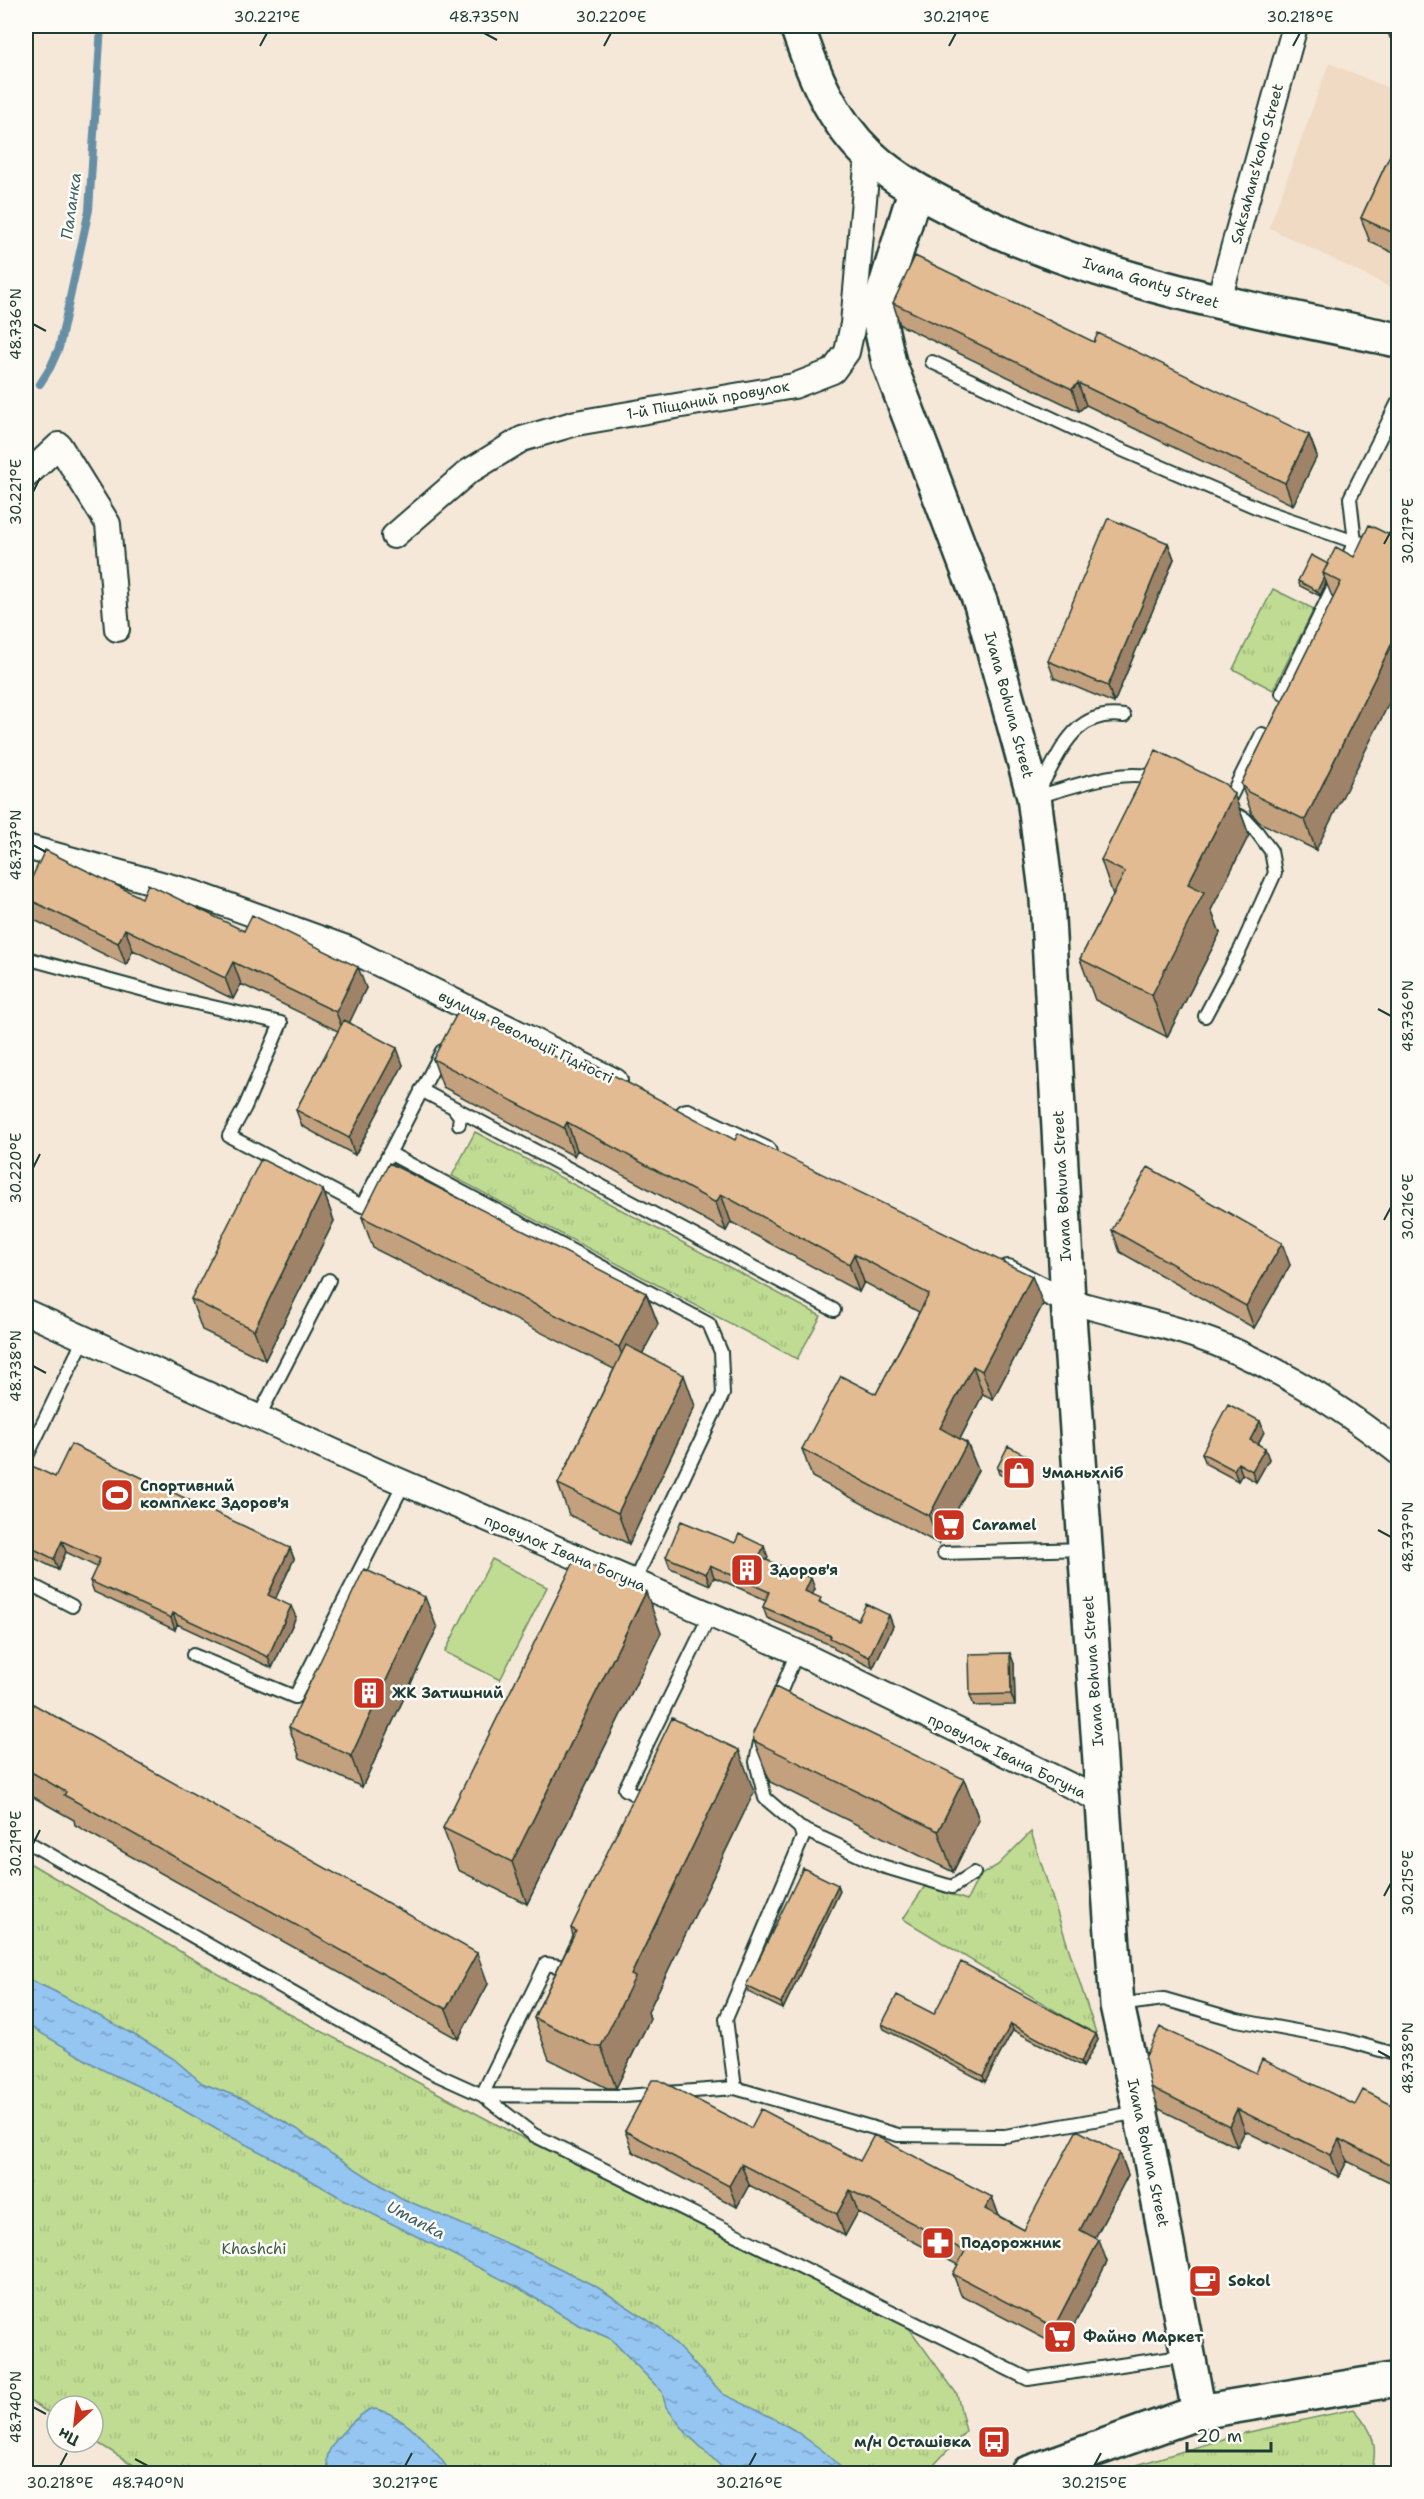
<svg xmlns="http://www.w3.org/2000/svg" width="1424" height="2499" viewBox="0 0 1424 2499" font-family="'Shantell Sans',sans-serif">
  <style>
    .built { fill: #f0dac4 }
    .grass { fill: #c0dc93; stroke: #708c64; stroke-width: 1.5 }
    .park { fill: url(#park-tufts); stroke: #708c64; stroke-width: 1.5 }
    .water { fill: url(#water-ripples); stroke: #668fa5; stroke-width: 1.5 }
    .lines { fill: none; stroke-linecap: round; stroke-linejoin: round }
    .stream { stroke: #668fa5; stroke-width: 8 }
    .service-casing { stroke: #1f3d34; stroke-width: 16 }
    .minor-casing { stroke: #1f3d34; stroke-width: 28 }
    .secondary-casing { stroke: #1f3d34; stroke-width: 38 }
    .service { stroke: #fdfcf7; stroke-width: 12 }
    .minor { stroke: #fdfcf7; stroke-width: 24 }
    .secondary { stroke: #fdfcf7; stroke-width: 33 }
    .wall { fill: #c3a17e; stroke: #1f3d34; stroke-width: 1.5 }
    .shaded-wall { fill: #9f8367; stroke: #1f3d34; stroke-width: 1.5 }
    .building { fill: #e3bb93; stroke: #1f3d34; stroke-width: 1.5 }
    .ticks { fill: none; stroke: #1f3d34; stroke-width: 2 }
    .labels { text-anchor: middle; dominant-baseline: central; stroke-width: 5; stroke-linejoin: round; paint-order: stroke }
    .street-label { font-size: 15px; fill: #1f3d34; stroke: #fdfcf7 }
    .poi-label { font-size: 15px; font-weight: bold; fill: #1f3d34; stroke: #fdfcf7; text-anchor: start }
    .park-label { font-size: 15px; fill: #3f5d47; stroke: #fdfcf7 }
    .water-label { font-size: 16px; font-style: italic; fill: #3c5f63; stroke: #fdfcf7 }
    .neatline { fill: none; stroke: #1f3d34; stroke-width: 2 }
    .ticks-label { font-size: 15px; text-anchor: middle; fill: #1f3d34 }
  </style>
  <defs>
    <pattern id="park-tufts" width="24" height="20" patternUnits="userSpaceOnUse" patternTransform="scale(1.5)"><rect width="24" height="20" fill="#c0dc93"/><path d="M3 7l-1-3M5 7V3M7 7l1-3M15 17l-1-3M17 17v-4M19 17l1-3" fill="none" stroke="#a5be7f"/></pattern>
    <pattern id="water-ripples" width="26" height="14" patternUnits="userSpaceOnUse" patternTransform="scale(1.5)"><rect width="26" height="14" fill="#95c5f1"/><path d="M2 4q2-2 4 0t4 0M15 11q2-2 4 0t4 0" fill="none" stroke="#79a1c4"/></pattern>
  </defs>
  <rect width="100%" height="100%" fill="#f5e8d9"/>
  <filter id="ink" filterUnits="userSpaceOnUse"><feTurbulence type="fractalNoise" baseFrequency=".0167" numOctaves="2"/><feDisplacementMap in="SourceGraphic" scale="12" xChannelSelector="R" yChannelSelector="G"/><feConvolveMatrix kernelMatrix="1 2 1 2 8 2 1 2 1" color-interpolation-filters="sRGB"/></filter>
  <g filter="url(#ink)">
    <path class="built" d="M1329,63L1398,92V291L1269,228Z"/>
    <path class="grass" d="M492,1559L547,1587L500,1680L445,1652Z"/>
    <path class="park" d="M1273,589L1314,609L1273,690L1233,669Z
      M475,1132L821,1316L797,1359L452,1176Z
      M1031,1832L1097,2036L903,1919L925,1886L967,1900L979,1876L998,1865Z
      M26,1861L263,2000L511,2132L909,2328L957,2394L966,2431L930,2469L922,2473L148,2474L93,2440V2406H57V2418L26,2399Z
      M1354,2409C1373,2430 1379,2446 1371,2473L1107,2474L1240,2434Z"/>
    <path class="water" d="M26,1978L54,1991L147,2042L174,2059L202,2083L246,2100L297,2129L330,2153L401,2198L527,2252L597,2287L660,2328L723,2394L773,2418L794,2430L822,2450L847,2473H728L687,2434L666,2407L662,2392L611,2339L577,2324L517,2287L343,2199L274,2159L216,2129L155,2094L101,2069L26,2024Z
      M370,2409C396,2407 439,2451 450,2473H332C330,2470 327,2465 327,2460C327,2444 356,2417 370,2409Z"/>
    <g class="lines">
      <path class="stream" d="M40,384L50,368L59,348L89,210L101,26"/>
      <defs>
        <path id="service" d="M932,362L1092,437L1265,511L1355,542L1385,545L1398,551
          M1282,693L1355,542L1350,498L1398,402
          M1038,791C1060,756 1072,708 1124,716
          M1035,797C1071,788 1123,766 1159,779
          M1226,806L1262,734
          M26,958L170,997L281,1023L245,1107L229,1136L362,1206L442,1051
          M1205,1016L1241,948L1275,873L1271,851L1257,832L1245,819L1229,811
          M421,1090L834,1310
          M453,1107L460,1116L459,1124
          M389,1153L709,1324L721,1352L723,1394L634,1582
          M258,1418L329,1280
          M26,1458L84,1339
          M944,1553L1084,1549
          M26,1582L72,1606
          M193,1655L295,1697L404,1483
          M775,1705L797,1652
          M761,1737L756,1762L765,1798L800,1828L803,1837L726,2019L735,2088L898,2135L1005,2136L1139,2112
          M648,1802L625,1789L710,1615
          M800,1828L882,1866L952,1887L974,1873
          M26,1841L431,2072L482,2095L625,2096L735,2088
          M565,1967L546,1964L482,2095L534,2135L1028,2379L1187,2355
          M1118,2005L1164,1999L1237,2020L1345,2040L1398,2055"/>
        <path id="minor" d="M1218,303L1295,26
          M26,476L59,445L108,524L117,629
          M394,536L468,472L522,439L576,423L794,386L833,371L847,352L853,324L868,155
          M26,847L194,893L349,949L615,1081
          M687,1116L764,1153
          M1008,1272C1028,1282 1049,1295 1070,1301C1110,1314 1153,1321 1193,1335C1268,1360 1337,1404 1398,1452
          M26,1312L381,1473L797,1652L1102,1801"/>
        <path id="secondary" d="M797,26C813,73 831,119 869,155C895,180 928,197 960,213C1097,282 1250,309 1398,340
          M915,191L880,305V323L889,363L981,604L1034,797L1047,899L1068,1301L1117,2005L1149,2151L1199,2412
          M1026,2474L1199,2412L1398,2379"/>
      </defs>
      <use href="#service" class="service-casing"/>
      <use href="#minor" class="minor-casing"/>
      <use href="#secondary" class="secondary-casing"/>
      <use href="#service" class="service"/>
      <use href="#minor" class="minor"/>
      <use href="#secondary" class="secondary"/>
    </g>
    <path class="wall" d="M1386,26H1398V49L1396,47L1393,39L1390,38Z
      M1398,138V255L1370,242L1361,218Z
      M893,303L1094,342L1309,435L1317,456L1293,505L1086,405L1079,411L900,325Z
      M1398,456V486L1397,485L1391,470Z
      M1168,543L1174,559L1114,703L1054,678L1048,661Z
      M1354,557L1316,850L1259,822L1252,814L1241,784L1333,599L1326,582L1320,596L1300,586L1298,581L1328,564Z
      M1234,794L1249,835L1211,910L1220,933L1167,1037L1095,1000L1080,959L1113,895L1101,860Z
      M26,890L142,898L244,931L366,988L349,1022L403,1065L355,1155L302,1126L296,1110L338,1031L241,984L233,999L133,950L126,965L30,918L26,906Z
      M433,1059L582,1071L1043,1304L993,1399L983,1394L960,1439L967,1443L978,1470L939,1544L812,1477L802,1449L876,1394L919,1312L864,1282L859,1292L731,1222L726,1231L577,1150L574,1156L443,1087Z
      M323,1190L334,1221L265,1360L202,1330L191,1299Z
      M362,1217L646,1293L658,1324L642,1354L695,1406L629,1544L569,1515L558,1484L614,1369L373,1248Z
      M1112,1230L1290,1265L1254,1328L1120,1252Z
      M1260,1421L1264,1432L1258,1444L1269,1459L1256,1482L1242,1474L1238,1481L1206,1464L1202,1453Z
      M1029,1457L1031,1463L1020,1485L999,1474L997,1468Z
      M26,1474L290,1548L294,1559L275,1599L296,1617L272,1668L177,1624L175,1630L94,1592L90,1581L97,1567L66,1552L58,1570L26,1554Z
      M666,1557H768L767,1560L815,1589L812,1594L823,1604L858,1620L889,1615L893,1626L873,1668L834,1649L833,1646L767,1618L763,1607L766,1600L714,1577L710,1585L670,1568Z
      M437,1628L362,1787L300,1758L289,1727Z
      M661,1633L527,1904L458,1870L443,1828Z
      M1010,1653L1014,1664L1015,1705L974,1706L970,1695Z
      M26,1700L488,1984L458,2039L75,1825L74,1820L26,1793Z
      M754,1741L964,1779L979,1820L953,1872L770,1782Z
      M754,1792L648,2012L650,2019L616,2088H607L549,2059L534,2018L573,1936L571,1928Z
      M838,1885L840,1891L783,2009L748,1992L746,1986Z
      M934,2014L1096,2034L1098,2040L1083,2067L1013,2030L985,2082L884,2029L882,2024Z
      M1256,2073L1355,2105L1398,2108V2186L1347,2161L1339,2177L1245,2131L1237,2147L1159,2109L1151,2087Z
      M751,2128L860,2161L992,2197L999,2216L1024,2230L1120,2153L1128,2175L1095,2238L1107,2262L1062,2348L961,2295L953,2274L958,2265L858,2212L845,2236L749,2185L737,2207L633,2152L625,2131Z"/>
    <path class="shaded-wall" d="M1078,383L1086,405L1079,411L1072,389Z
      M1309,435L1317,456L1293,505L1285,483Z
      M1168,543L1174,559L1114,703L1108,686Z
      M1324,577L1326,582L1320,596L1317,591Z
      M1398,631V685L1316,850L1305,820Z
      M1234,794L1249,835L1211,910L1220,933L1167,1037L1152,995L1188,884Z
      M125,929L133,950L126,965L118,943Z
      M233,962L241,984L233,999L225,978Z
      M358,967L366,988L344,1034L336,1012Z
      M397,1048L403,1065L355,1155L349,1138Z
      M567,1122L577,1150L574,1156L564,1128Z
      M323,1190L334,1221L265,1360L254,1330Z
      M721,1194L731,1222L726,1231L716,1203Z
      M1282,1243L1290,1265L1254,1328L1246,1306Z
      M854,1254L864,1282L859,1292L849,1264Z
      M1032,1276L1043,1304L993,1399L982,1371Z
      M646,1293L658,1324L630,1377L619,1347Z
      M973,1366L983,1394L951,1456L940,1428Z
      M684,1375L695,1406L629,1544L618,1513Z
      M1260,1421L1264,1432L1254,1451L1250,1440Z
      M967,1443L978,1470L939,1544L929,1516Z
      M1265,1448L1269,1459L1256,1482L1252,1471Z
      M1029,1457L1031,1463L1020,1485L1018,1479Z
      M1238,1463L1242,1474L1238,1481L1234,1470Z
      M62,1541L66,1552L58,1570L54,1559Z
      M764,1546L768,1557L763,1568L759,1557Z
      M290,1548L294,1559L272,1606L268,1595Z
      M710,1565L714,1577L710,1585L706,1574Z
      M811,1578L815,1589L809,1602L805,1591Z
      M646,1592L661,1633L527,1904L512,1862Z
      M425,1597L437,1628L362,1787L351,1756Z
      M291,1606L296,1617L272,1668L268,1657Z
      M173,1613L177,1624L175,1630L171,1618Z
      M889,1615L893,1626L873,1668L869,1657Z
      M1010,1653L1014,1664L1015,1705L1011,1694Z
      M739,1750L754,1792L648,2012L650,2019L616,2088L601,2046L631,1975Z
      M964,1779L979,1820L953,1872L938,1831Z
      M838,1885L840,1891L783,2009L781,2003Z
      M477,1953L488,1984L458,2039L446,2009Z
      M1011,2024L1013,2030L985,2082L983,2076Z
      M1096,2034L1098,2040L1083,2067L1081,2062Z
      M1237,2109L1245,2131L1237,2147L1229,2126Z
      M1339,2139L1347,2161L1339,2177L1331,2155Z
      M1120,2153L1128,2175L1088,2251L1080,2230Z
      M741,2164L749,2185L737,2207L729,2186Z
      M850,2190L858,2212L845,2236L837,2214Z
      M992,2197L1000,2219L985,2209Z
      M1099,2240L1107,2262L1062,2348L1054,2327Z"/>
    <path class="building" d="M1393,26H1398V35L1390,31Z
      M1398,138V235L1361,218Z
      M915,256L1094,342L1098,333L1309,435L1285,483L1078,383L1072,389L893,303Z
      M1398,456V473L1391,470Z
      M1108,518L1168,543L1108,686L1048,661Z
      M1369,525L1398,539V631L1305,820L1248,792L1241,784L1341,582L1323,573L1336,547L1354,557Z
      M1311,555L1328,564L1323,573L1324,577L1317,591L1298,581Z
      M1156,750L1225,784L1234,794L1188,884L1204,892L1152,995L1080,959L1125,872L1101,860Z
      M45,850L142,898L148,884L244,931L252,915L358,967L336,1012L233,962L225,978L125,929L118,943L26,898V890Z
      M461,1006L582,1071L587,1061L735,1140L738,1133L1032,1276L982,1371L973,1366L940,1428L967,1443L929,1516L802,1449L841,1376L876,1394L929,1294L854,1254L849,1264L721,1194L716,1203L567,1122L564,1128L433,1059Z
      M344,1020L397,1048L349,1138L296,1110Z
      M261,1159L323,1190L254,1330L191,1299Z
      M389,1163L646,1293L619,1347L362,1217Z
      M1148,1167L1282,1243L1246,1306L1112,1230Z
      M626,1345L684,1375L618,1513L558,1484Z
      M1228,1404L1260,1421L1250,1440L1265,1448L1252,1471L1238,1463L1234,1470L1202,1453Z
      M71,1444L290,1548L268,1595L291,1606L268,1657L173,1613L171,1618L90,1581L100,1559L62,1541L54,1559L26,1545V1474L30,1465L55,1477Z
      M1008,1446L1029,1457L1018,1479L997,1468Z
      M681,1521L735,1543L739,1534L764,1546L759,1557L811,1578L805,1591L821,1598L819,1602L858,1620L866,1604L889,1615L869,1657L830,1638L831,1636L763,1607L769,1592L710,1565L706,1574L666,1557Z
      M576,1558L646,1592L512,1862L443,1828Z
      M364,1569L425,1597L351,1756L289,1727Z
      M1010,1653L1011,1694L970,1695L969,1654Z
      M775,1687L964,1779L938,1831L754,1741L753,1733Z
      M26,1700L477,1953L446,2009L64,1795L66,1792L26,1769Z
      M672,1718L739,1750L631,1975L635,1977L601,2046H592L534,2018L576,1931L571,1928Z
      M803,1868L838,1885L781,2003L746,1986Z
      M961,1962L1096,2034L1081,2062L1011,2024L983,2076L882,2024L897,1995L934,2014Z
      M1160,2027L1256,2073L1262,2059L1355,2105L1363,2090L1398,2108V2169L1339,2139L1331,2155L1237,2109L1229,2126L1151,2087L1145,2058Z
      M652,2080H659L751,2128L761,2109L860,2161L874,2135L992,2197L985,2209L1024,2230L1077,2130L1120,2153L1080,2230L1099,2240L1054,2327L953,2274L965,2251L850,2190L837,2214L741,2164L729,2186L625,2131Z"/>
  </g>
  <path class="ticks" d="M484,33L497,40M260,46L267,33M604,46L611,33M949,46L956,33M1293,46L1300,33M33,324L46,331M33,492L40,478M1384,544L1391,531M33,845L46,852M1378,1009L1391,1016M33,1168L40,1154M1384,1220L1391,1207M33,1366L46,1373M1378,1530L1391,1537M33,1844L40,1830M1384,1896L1391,1883M1378,2051L1391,2058M33,2407L46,2414M135,2459L148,2466M60,2466L67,2453M405,2466L412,2453M749,2466L756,2453M1094,2466L1101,2453"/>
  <defs>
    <symbol id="shop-square" viewBox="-11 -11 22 22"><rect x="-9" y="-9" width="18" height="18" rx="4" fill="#c8321e" stroke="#fdfcf7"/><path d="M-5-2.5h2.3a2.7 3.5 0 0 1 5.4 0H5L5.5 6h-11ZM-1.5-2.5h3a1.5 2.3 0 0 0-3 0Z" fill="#fff"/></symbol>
    <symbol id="stadium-square" viewBox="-11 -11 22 22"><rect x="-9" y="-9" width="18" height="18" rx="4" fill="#c8321e" stroke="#fdfcf7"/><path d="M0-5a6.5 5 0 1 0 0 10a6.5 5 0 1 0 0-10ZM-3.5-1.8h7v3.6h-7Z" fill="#fff"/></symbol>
    <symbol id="supermarket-square" viewBox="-11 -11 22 22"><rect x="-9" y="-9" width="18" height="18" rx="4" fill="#c8321e" stroke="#fdfcf7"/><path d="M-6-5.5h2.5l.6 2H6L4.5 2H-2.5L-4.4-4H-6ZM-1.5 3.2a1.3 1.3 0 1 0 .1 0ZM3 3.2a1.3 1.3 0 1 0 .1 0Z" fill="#fff"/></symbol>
    <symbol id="building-square" viewBox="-11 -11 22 22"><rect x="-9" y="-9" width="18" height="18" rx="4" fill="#c8321e" stroke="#fdfcf7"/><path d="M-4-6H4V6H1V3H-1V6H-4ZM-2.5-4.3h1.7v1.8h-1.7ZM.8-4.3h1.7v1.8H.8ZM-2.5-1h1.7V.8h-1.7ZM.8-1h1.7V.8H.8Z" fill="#fff"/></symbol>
    <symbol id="pharmacy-square" viewBox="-11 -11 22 22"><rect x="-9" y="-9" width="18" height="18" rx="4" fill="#c8321e" stroke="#fdfcf7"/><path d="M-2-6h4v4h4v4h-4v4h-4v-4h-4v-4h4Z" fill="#fff"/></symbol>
    <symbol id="cafe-square" viewBox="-11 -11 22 22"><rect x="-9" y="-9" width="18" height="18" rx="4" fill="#c8321e" stroke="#fdfcf7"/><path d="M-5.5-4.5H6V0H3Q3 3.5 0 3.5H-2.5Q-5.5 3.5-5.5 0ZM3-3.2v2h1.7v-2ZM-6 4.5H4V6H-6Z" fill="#fff"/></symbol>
    <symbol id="bus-square" viewBox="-11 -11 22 22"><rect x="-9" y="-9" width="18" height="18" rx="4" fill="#c8321e" stroke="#fdfcf7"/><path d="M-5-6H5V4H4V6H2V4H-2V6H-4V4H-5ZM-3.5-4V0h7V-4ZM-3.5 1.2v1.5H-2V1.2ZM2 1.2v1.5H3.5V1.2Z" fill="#fff"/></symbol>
  </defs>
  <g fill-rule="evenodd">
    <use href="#shop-square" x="1000" y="1454" width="38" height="38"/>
    <use href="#stadium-square" x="98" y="1476" width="38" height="38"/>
    <use href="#supermarket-square" x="930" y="1506" width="38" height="38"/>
    <use href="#building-square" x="728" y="1551" width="38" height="38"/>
    <use href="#building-square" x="350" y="1674" width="38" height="38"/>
    <use href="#pharmacy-square" x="919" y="2224" width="38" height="38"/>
    <use href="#cafe-square" x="1186" y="2262" width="38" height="38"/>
    <use href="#supermarket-square" x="1041" y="2318" width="38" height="38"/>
    <use href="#bus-square" x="975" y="2423" width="38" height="38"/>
  </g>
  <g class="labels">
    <g class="street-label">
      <text transform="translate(1257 164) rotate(-75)">Saksahansʹkoho Street</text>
      <text transform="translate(1151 283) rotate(17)">Ivana Gonty Street</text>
      <text transform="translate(708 400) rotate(-10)">1-й Піщаний провулок</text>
      <text transform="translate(1009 705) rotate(75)">Ivana Bohuna Street</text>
      <text transform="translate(526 1037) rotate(26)">вулиця Революції Гідності</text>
      <text transform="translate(1062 1186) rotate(-93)">Ivana Bohuna Street</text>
      <text transform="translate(565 1553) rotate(23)">провулок Івана Богуна</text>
      <text transform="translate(1093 1671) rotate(-94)">Ivana Bohuna Street</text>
      <text transform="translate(1007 1756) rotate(26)">провулок Івана Богуна</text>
      <text transform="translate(1148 2153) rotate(78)">Ivana Bohuna Street</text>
    </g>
    <g class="poi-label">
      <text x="1042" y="1473">Уманьхліб</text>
      <text x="140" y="1486">Спортивний<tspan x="140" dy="17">комплекс Здоров'я</tspan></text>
      <text x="972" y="1525">Caramel</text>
      <text x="770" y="1570">Здоров'я</text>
      <text x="392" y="1693">ЖК Затишний</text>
      <text x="961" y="2243">Подорожник</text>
      <text x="1228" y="2281">Sokol</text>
      <text x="1083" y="2337">Файно Маркет</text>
      <text x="971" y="2442" text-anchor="end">м/н Осташівка</text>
    </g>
    <g class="park-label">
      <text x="254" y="2249">Khashchi</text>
    </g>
    <g class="water-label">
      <text transform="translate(71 206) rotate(-82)">Паланка</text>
      <text transform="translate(416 2220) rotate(28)">Umanka</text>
    </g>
  </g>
  <rect width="1424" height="2499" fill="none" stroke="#fdfcf7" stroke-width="66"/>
  <g transform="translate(75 2424) rotate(207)"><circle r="28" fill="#fdfcf7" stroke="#a4b0a9" stroke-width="1.5"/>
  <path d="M0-4.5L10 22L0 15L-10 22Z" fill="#c8321e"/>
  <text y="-9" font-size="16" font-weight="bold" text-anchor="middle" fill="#1f3d34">Пн</text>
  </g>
  <path d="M1187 2442v9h84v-9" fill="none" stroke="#1f3d34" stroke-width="3"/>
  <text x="1196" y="2442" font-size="18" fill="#1f3d34" stroke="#fdfcf7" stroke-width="4.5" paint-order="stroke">20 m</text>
  <rect x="33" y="33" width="1358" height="2433" class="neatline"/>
  <g class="ticks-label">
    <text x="267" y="22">30.221°E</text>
    <text x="484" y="22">48.735°N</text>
    <text x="611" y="22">30.220°E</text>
    <text x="956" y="22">30.219°E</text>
    <text x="1300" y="22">30.218°E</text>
    <text transform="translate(16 324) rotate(-90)" y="5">48.736°N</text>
    <text transform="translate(16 492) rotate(-90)" y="5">30.221°E</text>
    <text transform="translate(1408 531) rotate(-90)" y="5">30.217°E</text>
    <text transform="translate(16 845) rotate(-90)" y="5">48.737°N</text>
    <text transform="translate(1408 1016) rotate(-90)" y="5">48.736°N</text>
    <text transform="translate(16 1168) rotate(-90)" y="5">30.220°E</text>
    <text transform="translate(1408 1207) rotate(-90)" y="5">30.216°E</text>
    <text transform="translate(16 1366) rotate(-90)" y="5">48.738°N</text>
    <text transform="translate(1408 1537) rotate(-90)" y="5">48.737°N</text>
    <text transform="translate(16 1844) rotate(-90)" y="5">30.219°E</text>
    <text transform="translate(1408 1883) rotate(-90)" y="5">30.215°E</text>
    <text transform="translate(1408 2058) rotate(-90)" y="5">48.738°N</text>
    <text transform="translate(16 2407) rotate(-90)" y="5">48.740°N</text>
    <text x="60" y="2488">30.218°E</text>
    <text x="148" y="2488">48.740°N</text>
    <text x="405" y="2488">30.217°E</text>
    <text x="749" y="2488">30.216°E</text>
    <text x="1094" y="2488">30.215°E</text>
  </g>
</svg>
